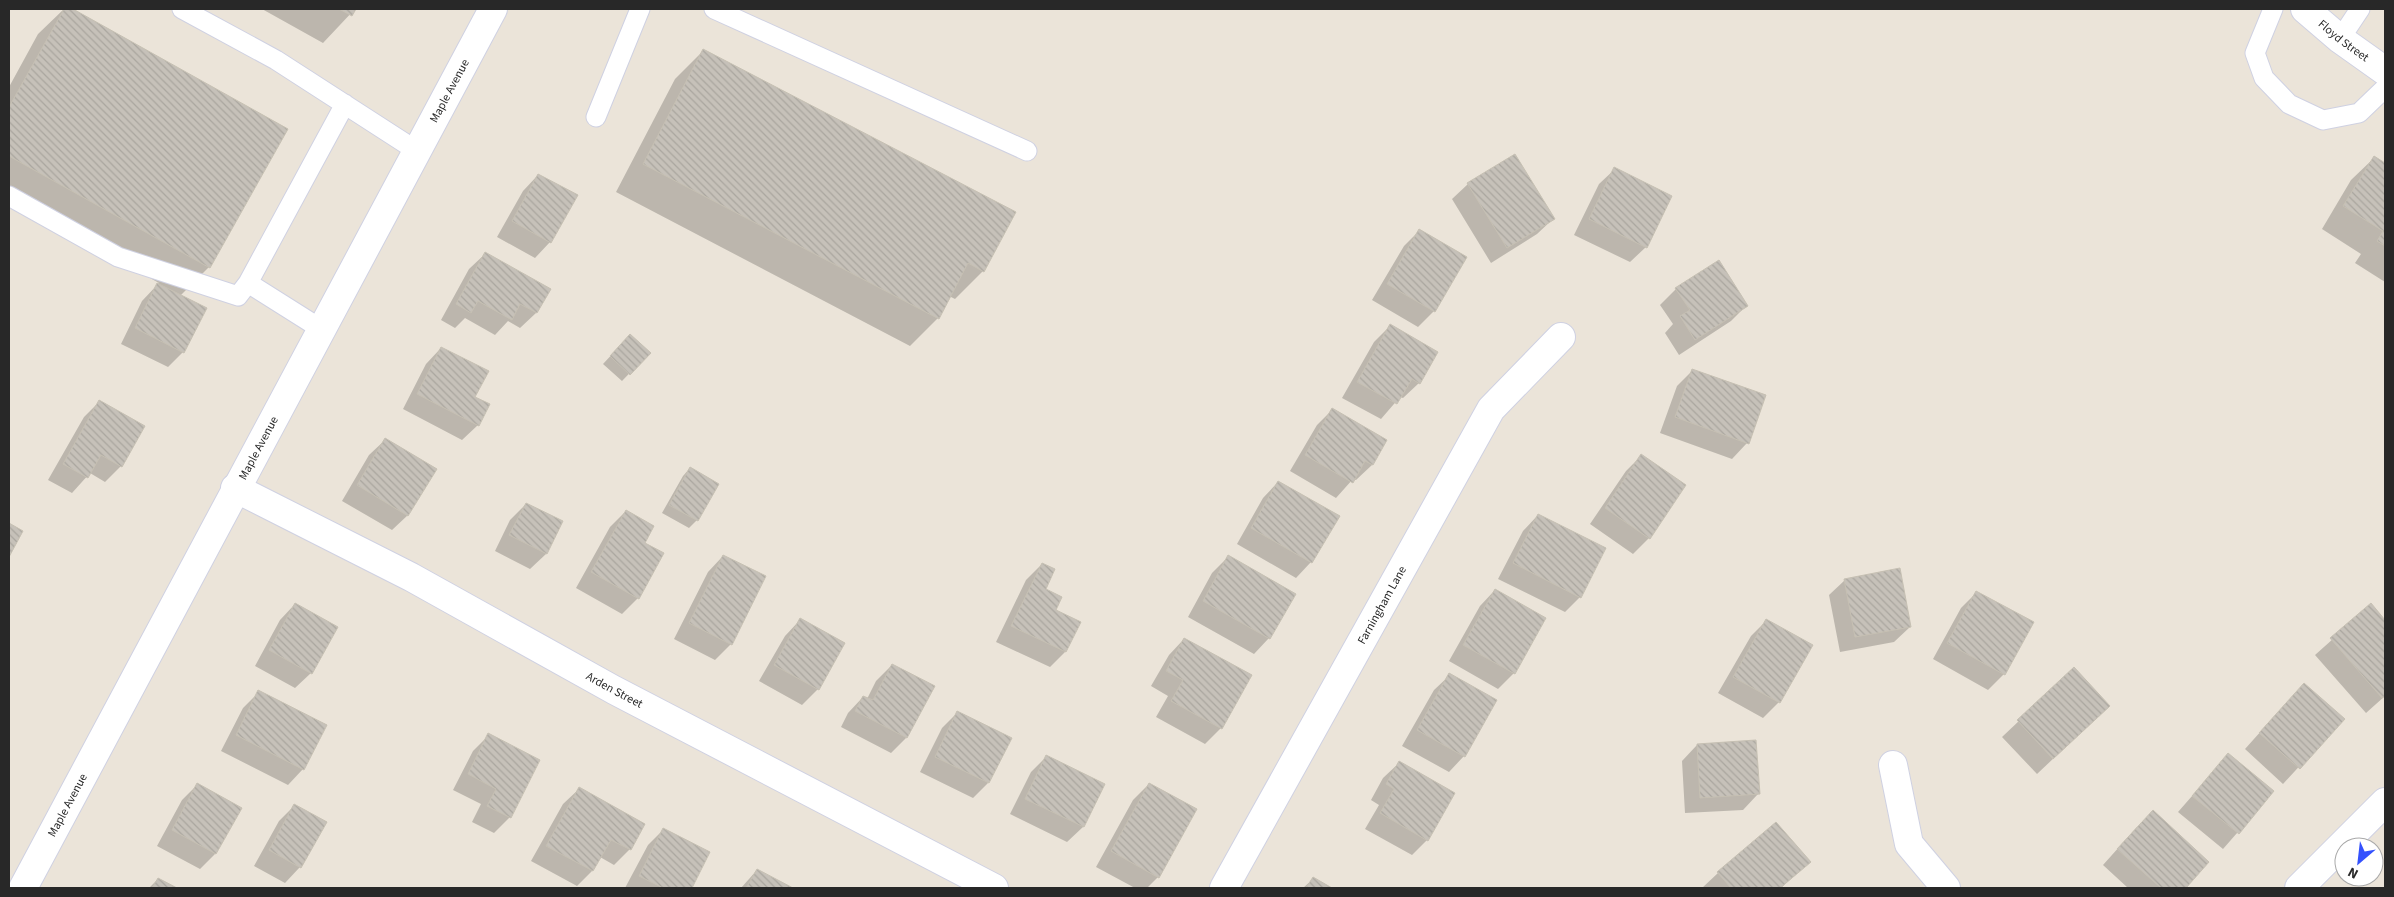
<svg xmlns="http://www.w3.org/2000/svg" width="2394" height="897" viewBox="0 0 2394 897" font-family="'Source Sans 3',sans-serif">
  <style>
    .shadow { fill: #0003 }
    .building { fill: url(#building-back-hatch); stroke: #c6c0b3 }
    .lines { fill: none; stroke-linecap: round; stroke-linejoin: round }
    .service-casing { stroke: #cfd1e2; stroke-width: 21 }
    .minor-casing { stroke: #cfd1e2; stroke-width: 30 }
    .secondary-casing { stroke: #cfd1e2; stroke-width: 30 }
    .service { stroke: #fff; stroke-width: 19 }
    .minor { stroke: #fff; stroke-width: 28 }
    .secondary { stroke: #fff; stroke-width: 28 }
    .labels { text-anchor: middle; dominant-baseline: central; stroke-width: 4; stroke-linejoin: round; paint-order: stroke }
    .street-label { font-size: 12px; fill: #282828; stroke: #fff }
  </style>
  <defs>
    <pattern id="building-back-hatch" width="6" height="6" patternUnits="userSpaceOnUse" patternTransform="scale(1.25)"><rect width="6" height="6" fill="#c6c1b9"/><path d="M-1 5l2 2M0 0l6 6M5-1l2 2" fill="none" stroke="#aaa69f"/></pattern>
  </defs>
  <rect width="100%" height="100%" fill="#ebe4d9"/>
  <path class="shadow" d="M64,9H70L286,129L209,267L180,296L183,352L168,367L121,344L142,301L159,283L9,199V87L38,34Z
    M262,9H355L323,43Z
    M703,51L983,271L955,299L949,296L938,318L910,346L616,192L675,79Z
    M2374,158L2385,165V282L2355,263L2361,254L2322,229L2351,180Z
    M1615,169L1646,247L1630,262L1574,235L1599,184Z
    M538,175L550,242L535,258L497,237L523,191Z
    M1468,184L1553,219L1537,234L1491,263L1452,199Z
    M1420,230L1466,257L1434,311L1418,327L1372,300L1404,246Z
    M485,254L549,289L536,313L520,328L508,321L495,335L465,318L455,328L441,320L469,269Z
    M1676,289L1747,305L1731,321L1679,355L1665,333L1673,324L1660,305Z
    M1390,326L1419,383L1403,398L1400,397L1381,419L1342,398L1374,342Z
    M630,335L649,353L622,381L603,364Z
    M441,348L474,398L478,425L462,440L403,409L426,364Z
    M1693,370L1747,443L1732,459L1660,433L1677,386Z
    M99,402L143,427L121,466L105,482L90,473L72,493L48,480L84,417Z
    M1332,410L1385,440L1372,465L1356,480L1353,479L1336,498L1290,471L1317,425Z
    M385,440L408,515L392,530L342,501L369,455Z
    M1641,456L1649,538L1633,554L1590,524L1626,471Z
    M690,468L697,520L689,528L662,513L683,476Z
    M1278,482L1311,562L1296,578L1237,544L1263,498Z
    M526,504L562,522L546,554L530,569L495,551L510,520Z
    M626,511L643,543L638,598L622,614L576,588L610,527Z
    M1538,515L1580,597L1565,612L1498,579L1523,531Z
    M723,556L731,644L715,660L674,639L708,572Z
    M1228,557L1269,638L1254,654L1188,617L1212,573Z
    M1042,564L1044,589L1054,611L1079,623L1065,652L1050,667L996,642L1026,580Z
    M1845,580L1910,627L1894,642L1840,652L1829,595Z
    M1495,590L1514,673L1498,689L1449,661L1480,606Z
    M1977,592L2004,674L1988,690L1933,659L1961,608Z
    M295,604L311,673L295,688L255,666L280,620Z
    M2371,605L2385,621V696L2366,713L2315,655Z
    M800,620L818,689L802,705L759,681L785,636Z
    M1767,620L1779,702L1763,718L1718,693L1751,636Z
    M1184,639L1221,728L1205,744L1156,717L1168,696L1151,686L1169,655Z
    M892,665L906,738L891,753L841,727L848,713L863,697L867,699L876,681Z
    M2074,669L2109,706L2037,774L2002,737Z
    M1450,675L1464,756L1449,772L1402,746L1434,690Z
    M259,692L303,769L288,785L221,751L243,708Z
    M2289,700L2343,719L2283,784L2245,749Z
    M958,712L988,783L973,798L920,772L942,728Z
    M489,735L510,817L494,833L472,822L481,804L453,790L473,751Z
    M1697,745L1758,794L1743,810L1685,813L1682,761Z
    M2228,755L2273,792L2223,849L2178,812Z
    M1046,757L1104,785L1083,827L1067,842L1010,814L1031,772Z
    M1399,763L1427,840L1412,855L1365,829L1379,805L1371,800L1383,778Z
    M1149,784L1158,877L1147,888H1135L1096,867L1133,800Z
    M197,785L240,808L215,854L200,869L157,846L182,800Z
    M579,789L644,824L630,849L614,865L600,857L592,871L577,886L531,861L563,804Z
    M294,806L300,867L285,883L254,866L279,821Z
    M2137,827L2208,862L2184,888H2128L2103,865Z
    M664,829L708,852L690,888H625L648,845Z
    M1809,862L1781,888H1702L1718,873Z
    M757,870L790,888H741Z
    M158,879L174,888H149Z
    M1313,879L1329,888H1303Z"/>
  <path class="building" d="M64,9H73L288,129L210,268L9,156V107Z
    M339,9H356L352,16Z
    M703,49L1016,212L984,272L968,263L939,319L643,164Z
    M1515,154L1555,219L1507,248L1467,183Z
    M2374,156L2385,163V246L2377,241L2383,231L2343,206Z
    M1614,167L1672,196L1647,248L1589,219Z
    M538,174L578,195L551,243L512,221Z
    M1419,229L1467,257L1435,312L1387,284Z
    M485,252L551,289L537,313L520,304L512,320L478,301L471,313L456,304Z
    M1719,260L1748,306L1695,340L1680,316L1690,310L1675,288Z
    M157,283L207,308L184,353L135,328Z
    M1390,324L1438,352L1420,384L1412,379L1397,404L1357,382Z
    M630,334L651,353L630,375L610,356Z
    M441,347L489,371L475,397L490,404L479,426L417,394Z
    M1692,369L1766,395L1749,444L1675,417Z
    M99,400L145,426L122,467L101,455L88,478L63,464Z
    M1332,408L1387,440L1373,465L1365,461L1353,483L1305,455Z
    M385,438L437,469L408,516L357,485Z
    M1641,454L1686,485L1650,539L1605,508Z
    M690,467L719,484L698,521L669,505Z
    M1278,481L1340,516L1312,563L1251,528Z
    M526,503L563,521L547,554L509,535Z
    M626,510L654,526L645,543L664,553L639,599L591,572Z
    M1538,514L1606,548L1581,598L1513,563Z
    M9,523L23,531L9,557Z
    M723,555L766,576L732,645L689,623Z
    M1228,555L1296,594L1270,639L1203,601Z
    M1042,563L1055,569L1046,589L1062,597L1056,610L1081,622L1066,652L1011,626Z
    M1900,568L1911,627L1855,637L1844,579Z
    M1495,589L1546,618L1515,674L1463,645Z
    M1976,591L2034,622L2005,675L1947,643Z
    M295,603L338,627L312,674L269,650Z
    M2371,603L2385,620V696L2382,698L2330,638Z
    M800,618L845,643L819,690L774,665Z
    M1766,619L1813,645L1780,703L1733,677Z
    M1184,638L1252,675L1222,729L1171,701L1183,680L1166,671Z
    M892,664L935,686L907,738L855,711L863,696L873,700Z
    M2074,667L2110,706L2053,759L2017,720Z
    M1449,673L1497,700L1465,757L1417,730Z
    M2304,683L2345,719L2300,769L2259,733Z
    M258,690L327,725L304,770L236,735Z
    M957,711L1012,738L989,783L935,757Z
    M488,733L540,760L511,818L487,806L496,789L468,774Z
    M1756,740L1760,794L1700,798L1697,744Z
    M2228,753L2274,791L2239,834L2192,796Z
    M1046,755L1105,784L1084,827L1025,799Z
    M1399,761L1455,793L1428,841L1380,813L1394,789L1386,784Z
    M197,783L242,808L216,854L172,830Z
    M1149,783L1197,809L1159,878L1111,851Z
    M579,787L645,824L631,850L611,840L593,871L546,846Z
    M294,804L327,822L301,868L269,850Z
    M2153,810L2209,862L2186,888H2161L2117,849Z
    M1776,822L1811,862L1780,888H1731L1717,872Z
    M663,828L710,852L692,888H663L639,876Z
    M757,869L793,888H746Z
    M1313,877L1332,888H1306Z
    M158,878L177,888H152Z"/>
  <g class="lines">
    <defs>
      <path id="service" d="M182,9L276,60L417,151
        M714,9L1027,151
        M2273,9L2255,53L2264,78L2289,104L2323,120L2359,113L2385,88
        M2340,39L2360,9
        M596,117L640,9
        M9,196L118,257L238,296L248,283
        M321,329L248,283L345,104"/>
      <g id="minor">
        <path id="s1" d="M2305,9L2340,39L2385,71"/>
        <path id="s2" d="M235,488L411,577L614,690L994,888"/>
        <path d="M1893,765L1909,844L1946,888"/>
        <path id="s3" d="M1224,888L1491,409L1561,337"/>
        <path d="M2299,888L2385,802"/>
      </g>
      <g id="secondary">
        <path id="s4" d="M23,888L493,9"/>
      </g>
    </defs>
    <use href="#service" class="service-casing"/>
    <use href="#minor" class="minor-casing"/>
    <use href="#secondary" class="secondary-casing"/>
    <use href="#service" class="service"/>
    <use href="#minor" class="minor"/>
    <use href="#secondary" class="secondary"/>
  </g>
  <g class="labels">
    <g class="street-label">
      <text stroke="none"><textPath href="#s1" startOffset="50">Floyd Street</textPath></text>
      <text stroke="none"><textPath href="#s4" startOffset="904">Maple Avenue</textPath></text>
      <text stroke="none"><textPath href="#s4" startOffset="499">Maple Avenue</textPath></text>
      <text stroke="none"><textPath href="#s3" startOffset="324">Farningham Lane</textPath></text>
      <text stroke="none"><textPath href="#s2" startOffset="430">Arden Street</textPath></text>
      <text stroke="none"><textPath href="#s4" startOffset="94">Maple Avenue</textPath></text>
    </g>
  </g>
  <rect width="2394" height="897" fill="none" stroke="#282828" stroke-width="20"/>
  <g transform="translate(2359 862) rotate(208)"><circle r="24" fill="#ffffff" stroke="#a9a9a9"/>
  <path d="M0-4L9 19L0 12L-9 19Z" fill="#3451fd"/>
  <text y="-8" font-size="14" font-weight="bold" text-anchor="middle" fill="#282828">N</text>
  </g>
</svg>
